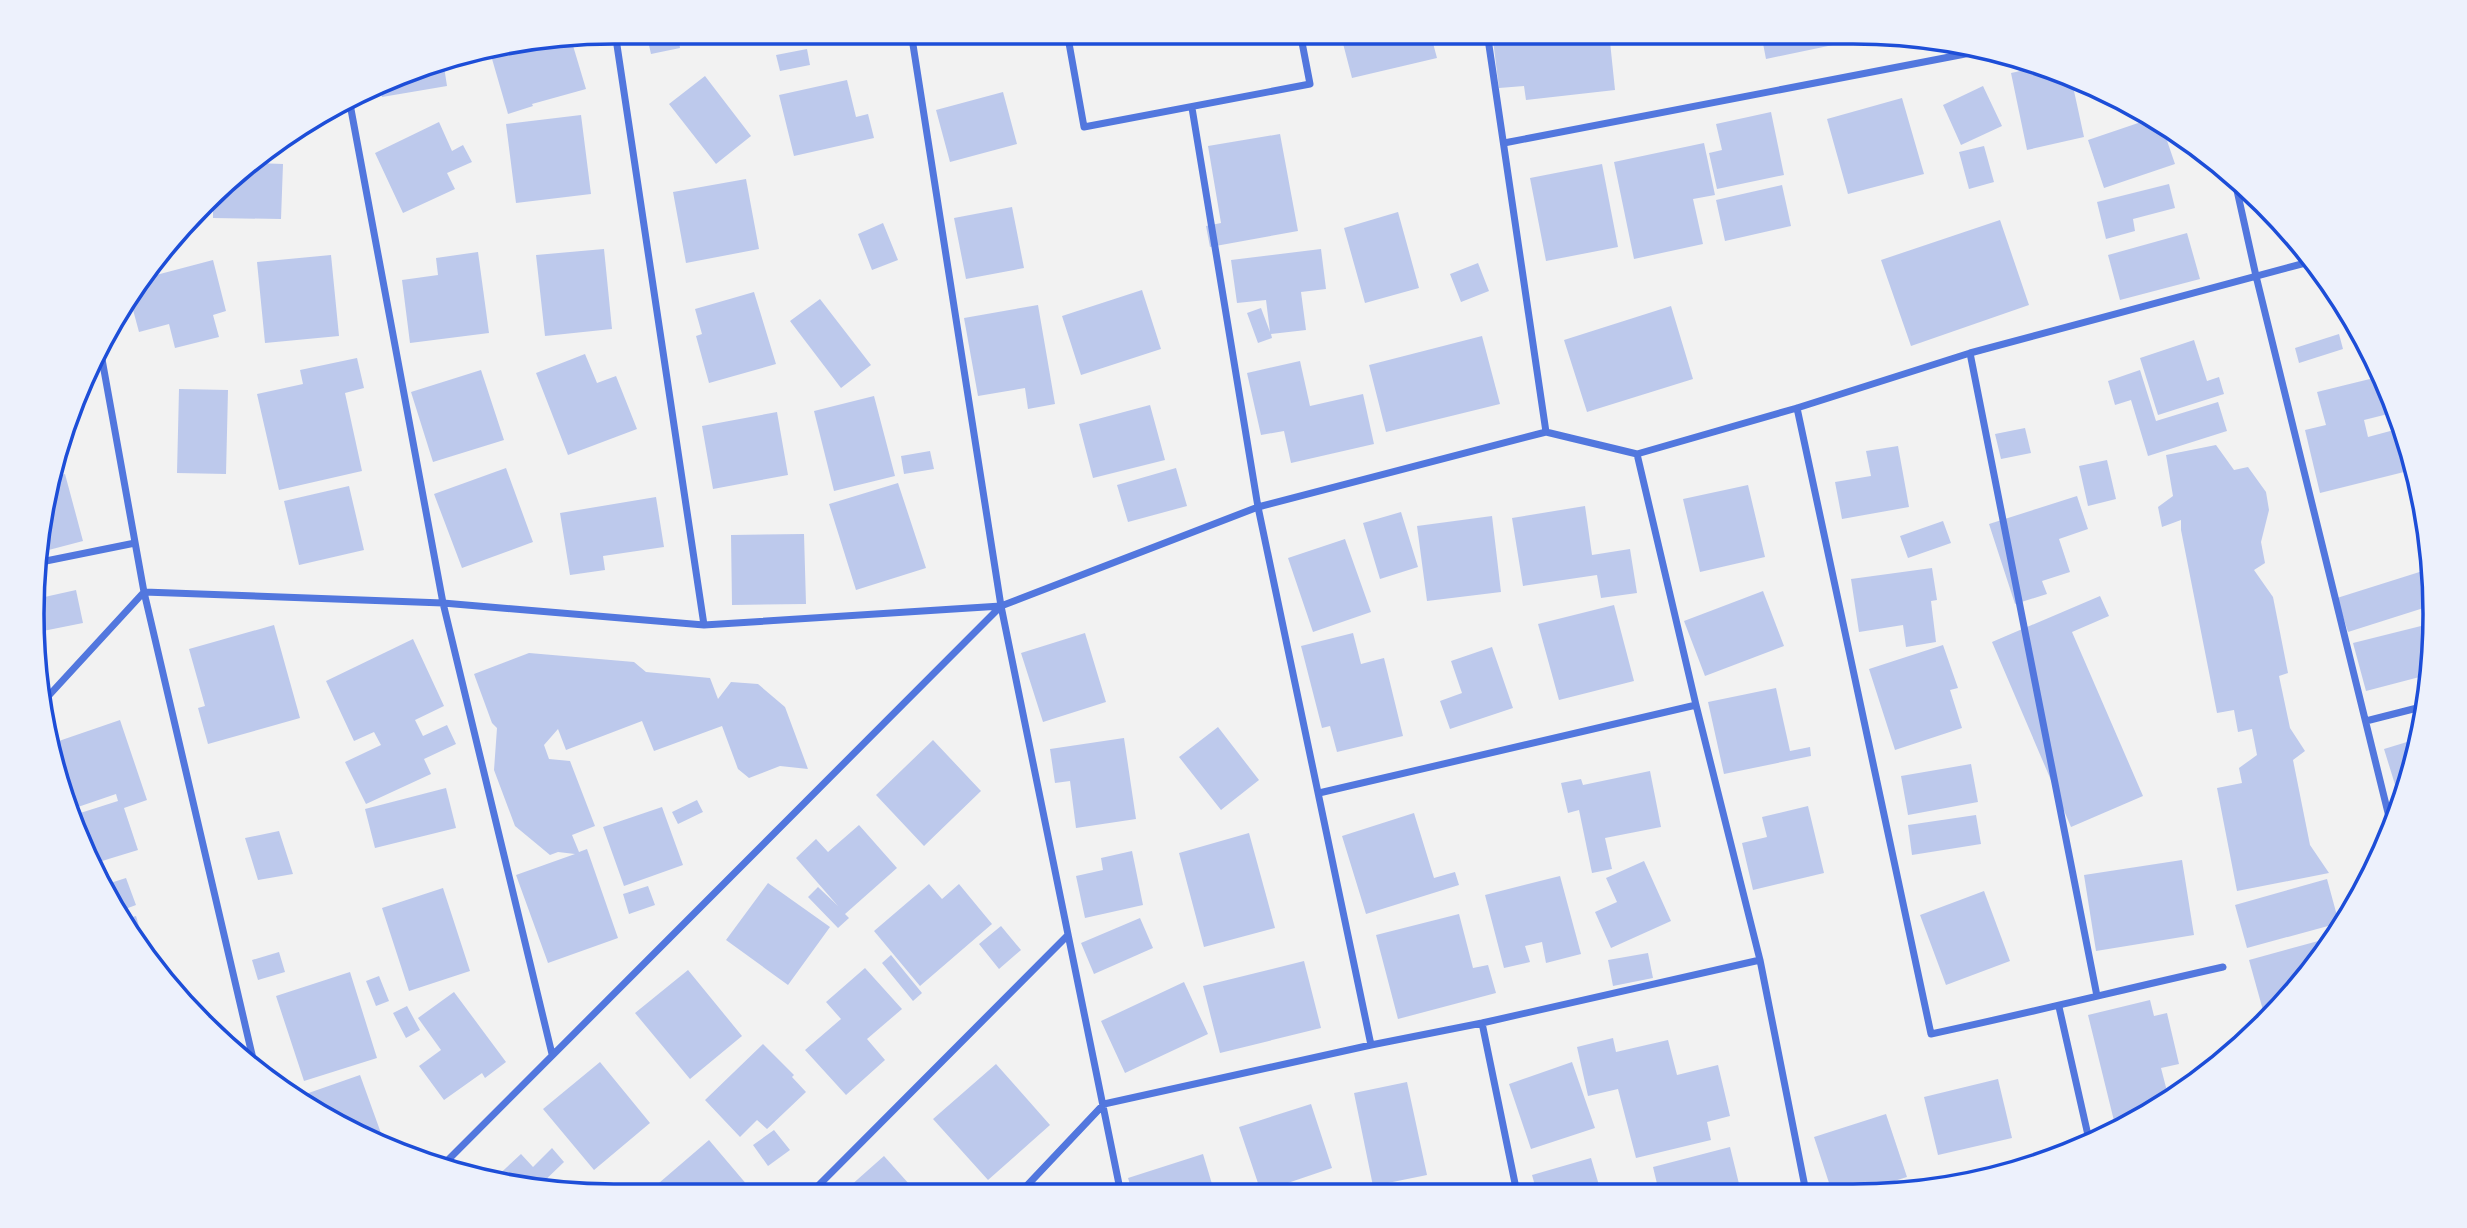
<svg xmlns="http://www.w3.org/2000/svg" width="2467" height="1228" viewBox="0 0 2467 1228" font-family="Overpass,sans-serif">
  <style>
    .building { fill: #bdc9ec }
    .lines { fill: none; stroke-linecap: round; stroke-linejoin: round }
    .minor { stroke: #5277de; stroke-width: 7 }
    .rim { fill: none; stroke: #1d4ed8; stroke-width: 3.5 }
  </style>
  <rect width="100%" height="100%" fill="#f2f2f2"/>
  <path class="building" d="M646,32H678L680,48L651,54Z
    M1340,32H1430L1437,58L1352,78Z
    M1492,32H1609L1615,90L1526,100L1524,86L1499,88Z
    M1659,33H1688V38L1659,40Z
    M1761,33H1875L1876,36L1766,59Z
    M571,39L586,89L532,104L533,106L508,114L490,52Z
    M807,49L810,65L780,71L776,55Z
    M443,60L447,86L382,97L380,87L426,63Z
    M2043,66L2071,77L2084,137L2027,150L2011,73Z
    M705,76L751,136L716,164L669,104Z
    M847,80L856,117L868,114L874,138L794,156L779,95Z
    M1983,86L2002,126L1961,145L1943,105Z
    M1003,92L1017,144L950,162L936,110Z
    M1902,98L1924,174L1848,194L1827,119Z
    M1771,112L1784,175L1717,189L1709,153L1722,150L1716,124Z
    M581,115L591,194L516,203L506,124Z
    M2153,118L2161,123L2175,164L2104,188L2088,140Z
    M439,122L452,151L463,145L472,162L447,173L455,189L403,213L375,153Z
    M1280,134L1298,231L1210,247L1206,226L1221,223L1208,146Z
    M1704,143L1715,195L1693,199L1703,244L1634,259L1614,162Z
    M1984,146L1994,182L1969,189L1959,152Z
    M257,154V163L283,164L281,219L213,218V195Z
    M1602,164L1618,247L1546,261L1530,178Z
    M746,179L759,249L686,263L673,192Z
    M2169,184L2175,208L2133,219L2135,231L2106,239L2097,202Z
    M1782,185L1791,226L1725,241L1716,200Z
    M1012,207L1024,268L966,279L954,218Z
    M1398,212L1419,288L1365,303L1344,228Z
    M2000,220L2029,305L1911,346L1881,260Z
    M883,223L898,260L872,270L858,234Z
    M2187,233L2200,279L2120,300L2108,255Z
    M604,249L612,329L545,336L536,255Z
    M1321,249L1326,289L1301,292L1306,330L1271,334L1272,338L1258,343L1247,313L1261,308L1270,332L1266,300L1237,303L1231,260Z
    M478,252L489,333L410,343L402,280L438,275L436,258Z
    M331,255L339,336L265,343L257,262Z
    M213,260L226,311L213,315L219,337L175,348L169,324L139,332L129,295L141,279Z
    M1478,263L1489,291L1461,302L1450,274Z
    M1142,290L1161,349L1081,375L1062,316Z
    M754,292L776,364L709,383L696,336L702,334L695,309Z
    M820,299L871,365L841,388L790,321Z
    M1038,305L1055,404L1028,409L1025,388L978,396L964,318Z
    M1671,306L1693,379L1587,412L1564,340Z
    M2339,334L2343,349L2299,363L2295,348Z
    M1482,336L1500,404L1386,432L1369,365Z
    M2194,340L2207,381L2219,377L2224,394L2158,415L2140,358Z
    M585,354L597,383L616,376L637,429L568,455L536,373Z
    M357,358L364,388L345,393L362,471L279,490L257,394L303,384L300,370Z
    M1300,361L1310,406L1363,394L1374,444L1291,463L1284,431L1261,435L1247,373Z
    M481,370L504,440L433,462L411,392Z
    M2140,370L2156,421L2218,402L2227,431L2148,456L2131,400L2115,405L2108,381Z
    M2378,377L2388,414L2364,420L2368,437L2394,430L2404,472L2320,493L2305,430L2326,425L2317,392Z
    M179,389L228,390L226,474L177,473Z
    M874,396L895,476L834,491L814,411Z
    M1150,405L1165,460L1093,478L1079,424Z
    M777,412L788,475L713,489L702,426Z
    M2025,428L2031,453L2001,459L1995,434Z
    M2216,445L2234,470L2248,467L2266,492L2269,510L2261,542L2265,563L2254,570L2273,597L2288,673L2279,676L2290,728L2305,751L2293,760L2310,845L2329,873L2237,891L2217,788L2242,783L2239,768L2257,755L2252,729L2238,732L2234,710L2217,713L2181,530V520L2162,527L2158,507L2173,496L2166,455Z
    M1898,446L1909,507L1842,519L1835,482L1871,476L1866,451Z
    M930,451L934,469L904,474L901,456Z
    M2107,460L2116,499L2088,506L2079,466Z
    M506,468L533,542L462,568L434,494Z
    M1176,468L1187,506L1128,522L1117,485Z
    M65,474L83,541L41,552L43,500L51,478Z
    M898,483L926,568L856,590L829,504Z
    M1748,485L1765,557L1700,572L1683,499Z
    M349,486L364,550L299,565L284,501Z
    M2077,496L2088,529L2059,539L2070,572L2042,581L2047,594L2015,604L1989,524Z
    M656,497L664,547L603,556L605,570L570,575L560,513Z
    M1585,506L1592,555L1630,549L1637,593L1601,598L1597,575L1523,586L1512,518Z
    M1401,512L1418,567L1380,579L1363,523Z
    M1492,516L1501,592L1427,601L1417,526Z
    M1943,521L1951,543L1908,558L1900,536Z
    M804,534L806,604L732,605L731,535Z
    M1345,539L1371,612L1313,632L1288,558Z
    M1932,568L1937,600L1931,601L1936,642L1906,647L1903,625L1859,632L1851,579Z
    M2429,569L2432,578L2433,605L2348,632L2337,598Z
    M76,590L83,623L38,632L40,598Z
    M1763,591L1784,646L1705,676L1684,621Z
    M2100,596L2109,616L2072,632L2143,796L2071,827L1992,642Z
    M1614,605L1634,681L1559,700L1538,624Z
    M2433,623L2434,652L2431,674L2366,691L2353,643Z
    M274,625L300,718L208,744L198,708L205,706L189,649Z
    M1085,633L1106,702L1043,722L1021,653Z
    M1353,633L1361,664L1384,658L1403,736L1337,752L1330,726L1322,728L1301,646Z
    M413,639L444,706L415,720L423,736L447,725L456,744L424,759L431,774L366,804L345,762L381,745L374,732L354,741L326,681Z
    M1943,645L1958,688L1950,690L1962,728L1895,750L1869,669Z
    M1492,647L1513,708L1450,729L1440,701L1462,693L1451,661Z
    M529,653L634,662L646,672L710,678L718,699L731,682L758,684L785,707L808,769L780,766L749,778L738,769L722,726L654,751L642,721L566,750L558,729L544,745L549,759L570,761L595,826L572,835L579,852L587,849L618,938L548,963L516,875L575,854L558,852L550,855L515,826L494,770L497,728L492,723L474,674Z
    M1776,688L1790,751L1810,747L1811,756L1724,774L1708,702Z
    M120,720L147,800L124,808L138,850L89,865L74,815L118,801L116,794L72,809L53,743Z
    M1218,727L1259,780L1221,810L1179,757Z
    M1124,738L1136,819L1076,828L1070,781L1055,783L1050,749Z
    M2420,738L2416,764L2401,804L2384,749Z
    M933,740L981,791L924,846L876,795Z
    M1971,764L1978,802L1908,815L1901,776Z
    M1650,771L1661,827L1605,838L1612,869L1592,873L1579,810L1568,813L1561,783L1581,779L1583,785Z
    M446,788L456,828L375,848L365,809Z
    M697,800L703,812L678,824L672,812Z
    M1808,806L1824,873L1753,890L1742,843L1767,837L1762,817Z
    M662,807L683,865L624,886L603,827Z
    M1414,813L1434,878L1455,872L1459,885L1366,914L1342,836Z
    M1976,815L1981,844L1912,855L1908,825Z
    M859,825L897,868L845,914L849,918L838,928L808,897L818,887L838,906L796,858L816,839L828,852Z
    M279,831L293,874L258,880L245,838Z
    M1249,833L1275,928L1204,947L1179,853Z
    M1132,851L1143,905L1085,918L1076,876L1103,870L1101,858Z
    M2182,860L2194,935L2096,951L2084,875Z
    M1644,861L1671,921L1611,948L1595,912L1617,902L1606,878Z
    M97,866L103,887L91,868Z
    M1560,876L1581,954L1546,963L1542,942L1525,946L1530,962L1504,968L1485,895Z
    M126,878L136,905L120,911L108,894L104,885Z
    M2327,879L2339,923L2247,948L2235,905Z
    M768,883L830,927L788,985L726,940Z
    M929,884L942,899L959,884L992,924L920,986L874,931Z
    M648,886L655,905L629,914L623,894Z
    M443,888L470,971L409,991L382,908Z
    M1984,891L2010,961L1946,985L1920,915Z
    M1459,914L1473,968L1488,965L1496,993L1398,1019L1376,935Z
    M136,916L145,946L125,919Z
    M1140,918L1153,948L1094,974L1081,943Z
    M1001,926L1021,950L999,969L979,944Z
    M2322,940L2324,949L2291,998L2266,1021L2249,960Z
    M279,952L285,972L258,980L252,960Z
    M1648,953L1653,978L1613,986L1608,960Z
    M891,955L922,993L913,1001L882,963Z
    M1304,961L1321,1028L1220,1053L1203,986Z
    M865,968L902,1009L867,1039L885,1060L846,1095L805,1050L841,1019L826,1002Z
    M688,970L742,1036L690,1079L635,1013Z
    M350,972L377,1058L304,1081L276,996Z
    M379,976L389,1001L376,1006L366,981Z
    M1184,982L1208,1034L1125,1073L1101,1021Z
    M454,992L506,1062L485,1078L482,1073L444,1100L419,1066L441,1050L418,1018Z
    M2150,1000L2154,1016L2167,1013L2179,1064L2161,1068L2169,1099L2116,1129L2088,1015Z
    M407,1006L420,1030L406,1038L393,1013Z
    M1613,1038L1616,1052L1668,1040L1677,1075L1718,1065L1730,1116L1707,1122L1711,1140L1636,1158L1618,1089L1588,1096L1577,1047Z
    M763,1044L794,1075L792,1077L806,1092L767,1129L757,1120L740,1137L705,1100Z
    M600,1062L650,1123L594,1170L543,1109Z
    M1572,1062L1595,1128L1531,1149L1509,1084Z
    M996,1064L1050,1125L988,1180L933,1119Z
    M360,1075L386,1147L357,1137L300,1096Z
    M1998,1079L2012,1138L1938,1155L1924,1097Z
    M1407,1082L1427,1175L1373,1186L1354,1093Z
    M1311,1104L1332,1168L1261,1192L1239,1127Z
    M1886,1114L1907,1177L1859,1192H1832L1814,1137Z
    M774,1130L790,1150L768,1166L753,1145Z
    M709,1140L748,1186L738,1195H645Z
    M1730,1147L1741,1192H1659L1653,1167Z
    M552,1148L564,1162L536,1189L492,1181L521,1154L533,1167Z
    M1203,1154L1215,1194H1133L1128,1178Z
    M884,1156L918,1194L840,1195Z
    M1591,1158L1601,1192L1537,1193L1532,1175Z
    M2019,1165L2020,1167L1950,1186L1949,1179Z"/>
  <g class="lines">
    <path class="minor" d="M615,32L704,625
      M911,32L1001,606L1121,1194
      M1067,32L1084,127L1310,84L1300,32
      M1487,32L1546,432L1637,454L1797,408L1970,353L2313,261
      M912,34L926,32
      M350,104L443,603L552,1054
      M1192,108L1258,507L1371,1045
      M1504,143L1991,49
      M2234,177L2256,276L2392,829
      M100,348L144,592L254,1063
      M1970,353L2097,996
      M1797,408L1931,1034C2029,1013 2125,989 2223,967
      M1637,454L1696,705L1760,960L1806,1192
      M41,562L135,543
      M41,704L144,592L443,603L704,625L1001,606
      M2366,721L2425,706
      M1319,793L1696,705
      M2059,1007L2090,1144
      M1482,1023L1517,1193
      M440,1168L1001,606L1258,507L1546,432
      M1019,1194L1104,1104L1371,1045L1482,1023L1760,960
      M809,1195L1068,935"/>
  </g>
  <path d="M0 0H2467V1228H0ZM614 44H1853A570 570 0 0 1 2423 614V614A570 570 0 0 1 1853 1184H614A570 570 0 0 1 44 614V614A570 570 0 0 1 614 44Z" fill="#edf1fc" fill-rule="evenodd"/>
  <path class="rim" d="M614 44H1853A570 570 0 0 1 2423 614V614A570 570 0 0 1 1853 1184H614A570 570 0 0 1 44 614V614A570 570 0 0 1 614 44Z"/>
</svg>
